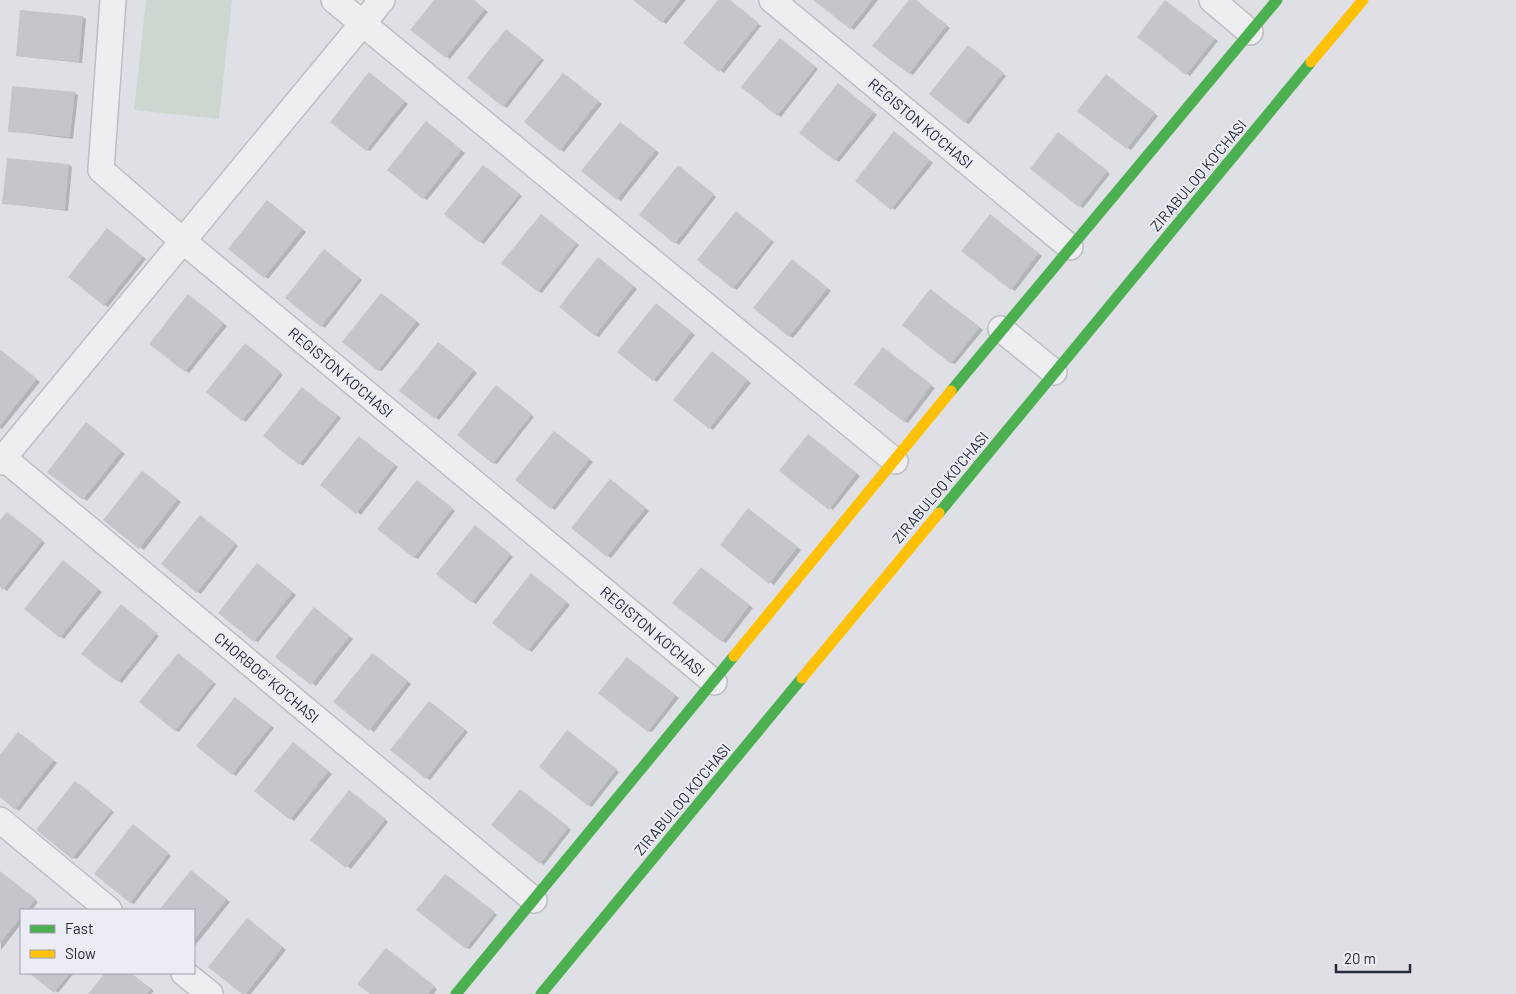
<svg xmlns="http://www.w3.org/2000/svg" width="1516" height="994" viewBox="0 0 1516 994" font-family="Barlow,sans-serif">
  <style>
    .green { fill: #cdd7d0 }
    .shadow { fill: #0003 }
    .building { fill: #c5c6cb }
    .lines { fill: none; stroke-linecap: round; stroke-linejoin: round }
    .street-casing { stroke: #bdbec3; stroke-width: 28 }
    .street { stroke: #eeeef1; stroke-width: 25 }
    .fast { stroke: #4caf50; stroke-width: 11 }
    .slow { stroke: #ffc107; stroke-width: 11 }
    .labels { text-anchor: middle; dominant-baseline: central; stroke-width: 4; stroke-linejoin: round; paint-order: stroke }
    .street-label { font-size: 15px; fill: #262a3d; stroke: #ecedf4 }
  </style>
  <rect width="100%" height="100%" fill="#dfe0e5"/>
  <path class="green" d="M146,0H232L219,119L134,110Z"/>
  <path class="shadow" d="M435,0H473L488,12L450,59L412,30Z
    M635,0H686L666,24Z
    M720,0H729L761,26L724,73L685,43Z
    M816,0H878L854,30Z
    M910,0H915L950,28L913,75L909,73Z
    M1169,4L1218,41L1190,76L1139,36Z
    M82,17L86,19L82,63L17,56Z
    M509,33L544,60L507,108L504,106Z
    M783,41L818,69L781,117L778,115Z
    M971,48L1006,76L969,124L965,122Z
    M373,76L408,104L370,151L367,150Z
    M567,76L602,104L564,152L526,122Z
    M1110,78L1158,116L1131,150L1128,148Z
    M842,87L877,115L839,162L836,160Z
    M74,93L78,95L73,139L9,131Z
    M430,125L465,153L427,200L424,198Z
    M624,125L659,153L621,201L583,171Z
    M898,135L933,163L895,210L892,208Z
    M1062,136L1110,174L1083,208L1032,169Z
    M69,165L72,167L68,211L3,203Z
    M487,168L522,196L484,244L481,242Z
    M681,169L716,197L679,245L676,243Z
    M271,204L306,232L268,279L230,249Z
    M739,215L774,242L737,290L734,288Z
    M544,217L579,245L542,293L538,291Z
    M994,218L1042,256L1015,291L1012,289Z
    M111,232L146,259L108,307L104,305Z
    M327,252L362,280L325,328L322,326Z
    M601,261L637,289L599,337L595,335Z
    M796,263L831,291L793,338L790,336Z
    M931,290L983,330L955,364L952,363Z
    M385,296L420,324L382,371L379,370Z
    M192,298L227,326L189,373L151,343Z
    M660,307L695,335L657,382L619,352Z
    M442,345L477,373L439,420L401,391Z
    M248,346L283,375L246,422L243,420Z
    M886,351L935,388L908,423L904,421Z
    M0,353L5,354L40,382L2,429L0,428Z
    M716,355L751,383L713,430L675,400Z
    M499,389L534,417L497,464L493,463Z
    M306,391L341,418L303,466L265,436Z
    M90,426L125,454L87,501L49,471Z
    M557,434L593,462L555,510L552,508Z
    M812,438L860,476L833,510L830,508Z
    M363,440L398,467L361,515L322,485Z
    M146,474L181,502L144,550L105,520Z
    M614,482L649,511L611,558L608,556Z
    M420,483L455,511L418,559L414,557Z
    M752,512L801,550L774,585L722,545Z
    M10,515L45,543L7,591L0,585V522Z
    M203,518L238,546L201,594L198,592Z
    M478,529L513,557L476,604L473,602Z
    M67,564L102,592L64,639L26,609Z
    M261,567L296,595L258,642L255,641Z
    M704,570L753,608L726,643L722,641Z
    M535,577L570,605L532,652L494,622Z
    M124,608L159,636L122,683L118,681Z
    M318,611L353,639L316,686L277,656Z
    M181,656L216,684L179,732L175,730Z
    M376,656L411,684L374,732L335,702Z
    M630,660L679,698L652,732L648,731Z
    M239,701L274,728L236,776L233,774Z
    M433,704L468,732L430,780L427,778Z
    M571,734L619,772L592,807L589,805Z
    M22,735L57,763L19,811L0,796V757Z
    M297,746L332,774L294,821L256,791Z
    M79,784L114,812L77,859L73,858Z
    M523,792L571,830L544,865L493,825Z
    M353,794L388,822L351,869L312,839Z
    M136,828L171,856L134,904L130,902Z
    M0,872L38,902L32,910H21V924L1,950Z
    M191,872L230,902L194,947V910H160Z
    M449,877L497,915L470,949L467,948Z
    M251,921L286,950L251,994H244Z
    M389,951L437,989L434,994H372Z
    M31,973H74L58,993Z
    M106,973H130L154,991L151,994H89Z"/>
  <path class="building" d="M434,0H474L485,9L446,58L410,30Z
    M633,0H681L662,23Z
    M718,0H730L759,23L719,72L683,43Z
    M813,0H873L850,29Z
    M909,0H916L947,25L909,74L872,46Z
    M1165,0L1215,39L1186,75L1137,37Z
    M20,10L83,16L79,62L16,56Z
    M506,29L542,58L503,107L467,78Z
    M780,38L816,67L777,116L741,87Z
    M968,45L1004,73L965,123L929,94Z
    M369,72L405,101L366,151L330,122Z
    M563,73L599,101L560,151L524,122Z
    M1106,74L1155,113L1127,149L1077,111Z
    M838,83L874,112L835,161L799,133Z
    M12,86L75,92L70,137L8,132Z
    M426,121L462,150L423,199L387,170Z
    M620,122L656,150L617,200L581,171Z
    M894,131L930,160L891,210L855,181Z
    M1058,132L1108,171L1079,207L1030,169Z
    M7,158L69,164L65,210L2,204Z
    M483,165L520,194L480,243L444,214Z
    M678,165L714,194L675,244L639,215Z
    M267,200L303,229L264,278L228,249Z
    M736,211L772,240L733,289L697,260Z
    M541,214L577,243L538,292L501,263Z
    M990,214L1039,253L1011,290L961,251Z
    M107,228L143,257L104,306L68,277Z
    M324,249L360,278L321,327L285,298Z
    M598,257L634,286L595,336L559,307Z
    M792,259L828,288L789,337L753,308Z
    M930,289L980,327L951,364L902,325Z
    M381,293L417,321L378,371L342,342Z
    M188,294L224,323L185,372L149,344Z
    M656,303L692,332L653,381L617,352Z
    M438,342L474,370L435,419L399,391Z
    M245,343L281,372L242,421L206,392Z
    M883,347L932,385L904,422L854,384Z
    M1,350L37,379L0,426V351Z
    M712,351L748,380L709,429L673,400Z
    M496,385L532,414L493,464L457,435Z
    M302,387L338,416L299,465L263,436Z
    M86,422L122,451L83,500L47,472Z
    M554,431L590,459L551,509L515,480Z
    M808,434L857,473L829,510L779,471Z
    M359,436L395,465L356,514L320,485Z
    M142,471L178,499L139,549L103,520Z
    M610,479L646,508L607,557L571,528Z
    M417,480L453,508L414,558L377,529Z
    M748,508L798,547L769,584L720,545Z
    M7,512L43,540L3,590L0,587V520Z
    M200,515L236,543L197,593L161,564Z
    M475,525L511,554L472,603L436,574Z
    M63,560L99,589L60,638L24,609Z
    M257,563L293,592L254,642L218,613Z
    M701,567L750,605L722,642L672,603Z
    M531,573L567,602L528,651L492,623Z
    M121,604L157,633L118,682L81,654Z
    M314,607L350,636L311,685L275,657Z
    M178,653L214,682L175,731L139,702Z
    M372,653L408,681L369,731L333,702Z
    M627,657L676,695L648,732L598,693Z
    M235,697L271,726L232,775L196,746Z
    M429,701L465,730L426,779L390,750Z
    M567,730L617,769L588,806L539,767Z
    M18,732L54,760L15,810L0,797V755Z
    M293,742L329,771L290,820L254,791Z
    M75,781L112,810L72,859L36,830Z
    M520,789L569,827L540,864L491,825Z
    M349,790L386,819L346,868L310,840Z
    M133,824L169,853L130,903L94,874Z
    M191,870L227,899L194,940V910H159Z
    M0,871L36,899L27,910H21V917L0,944Z
    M445,874L495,912L466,949L416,910Z
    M247,918L283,947L246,994H242L208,967Z
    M386,948L435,986L429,994H370L357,984Z
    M29,973H70L54,993Z
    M105,973H131L151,989L147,994H88Z"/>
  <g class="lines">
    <defs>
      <path id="street" d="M113,0L101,170L183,241L714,682
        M334,0L895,461
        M772,0L1070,247
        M1212,0L1250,32
        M1001,329L1054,372
        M0,455L534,900
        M0,462L382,0
        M0,820L109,910
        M184,973L210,994"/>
    </defs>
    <use href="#street" class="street-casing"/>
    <use href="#street" class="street"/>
    <path class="fast" d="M951,391L1277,0
      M939,513L1311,62
      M456,994L734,656
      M541,994L802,678"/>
    <path class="slow" d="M1311,62L1363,0
      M734,656L951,391
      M802,678L939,513"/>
  </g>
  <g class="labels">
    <g class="street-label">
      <text transform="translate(921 123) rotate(40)">REGISTON KO'CHASI</text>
      <text transform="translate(1198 175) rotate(-50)">ZIRABULOQ KO'CHASI</text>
      <text transform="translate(341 372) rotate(40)">REGISTON KO'CHASI</text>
      <text transform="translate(940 487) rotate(-50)">ZIRABULOQ KO'CHASI</text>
      <text transform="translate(653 631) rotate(40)">REGISTON KO'CHASI</text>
      <text transform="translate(267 677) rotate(40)">CHORBOG' KO'CHASI</text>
      <text transform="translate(682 799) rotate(-50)">ZIRABULOQ KO'CHASI</text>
    </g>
  </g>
  <rect x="20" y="909" width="175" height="65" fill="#ecedf4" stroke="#9d9fab"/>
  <rect x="30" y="925" width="25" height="8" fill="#4caf50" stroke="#9d9fab"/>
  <text x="65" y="934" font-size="15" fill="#262a3d">Fast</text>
  <rect x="30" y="950" width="25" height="8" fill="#ffc107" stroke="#9d9fab"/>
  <text x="65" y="959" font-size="15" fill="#262a3d">Slow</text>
  <path d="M1336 964v8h74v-8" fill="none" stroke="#262a3d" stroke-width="2.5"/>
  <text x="1344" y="964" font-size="15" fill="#262a3d" stroke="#ecedf4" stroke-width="4" paint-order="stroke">20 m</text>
</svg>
